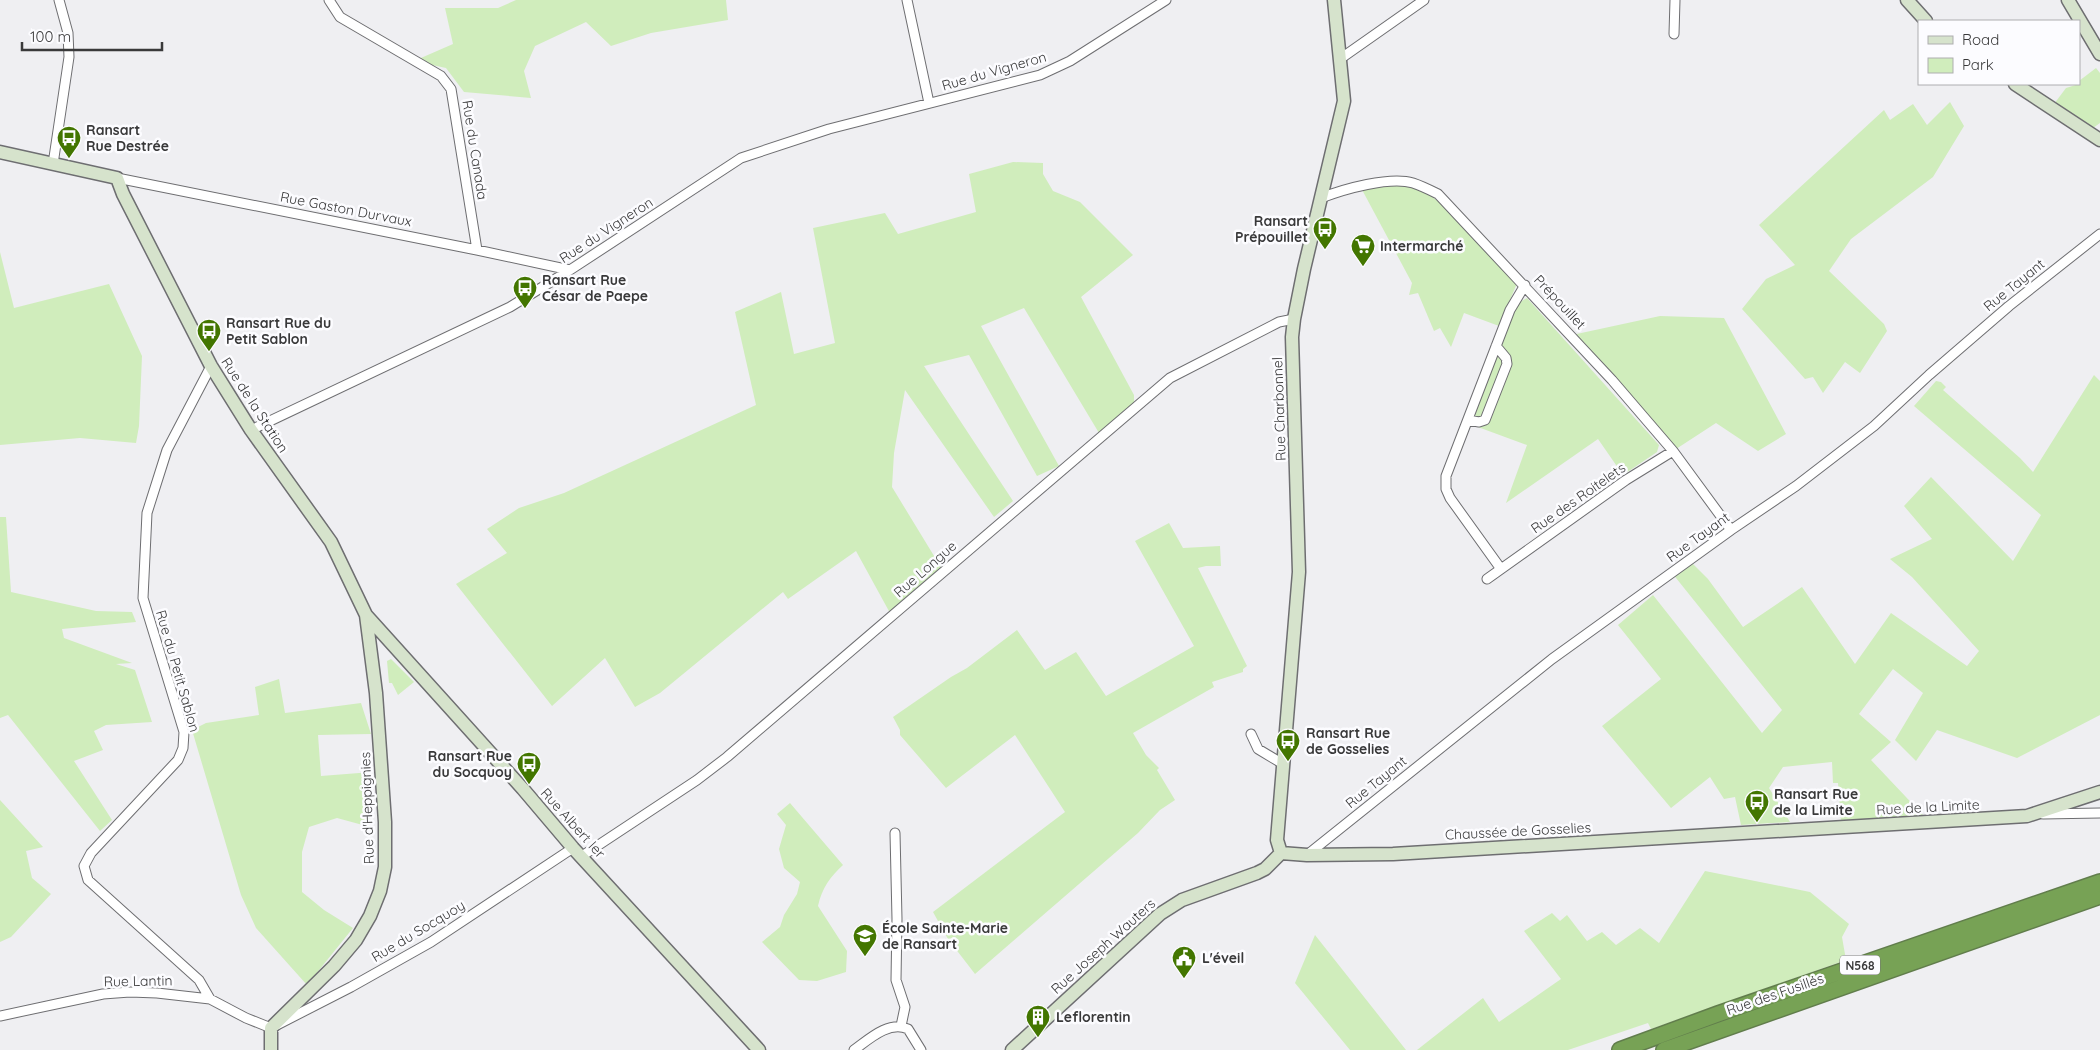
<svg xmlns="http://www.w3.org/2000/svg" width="2100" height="1050" viewBox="0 0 2100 1050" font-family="Quicksand,sans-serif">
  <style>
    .green { fill: #d0edbc }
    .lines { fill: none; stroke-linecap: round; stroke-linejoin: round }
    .street-casing { stroke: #6e6e71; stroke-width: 11 }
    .secondary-casing { stroke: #6e6e71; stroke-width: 15 }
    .highway-casing { stroke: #617d4c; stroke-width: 18 }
    .street { stroke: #fff; stroke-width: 9 }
    .secondary { stroke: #d6e3cc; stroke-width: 12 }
    .highway { stroke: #77a255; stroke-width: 15 }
    .labels { text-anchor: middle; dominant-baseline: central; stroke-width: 5; stroke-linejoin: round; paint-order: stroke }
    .shield { fill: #fcfcff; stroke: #747475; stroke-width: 1 }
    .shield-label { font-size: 12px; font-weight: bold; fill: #39393a }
    .street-label { font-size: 14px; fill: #39393a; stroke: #fcfcff }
    .poi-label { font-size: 14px; font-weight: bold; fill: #39393a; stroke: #fcfcff; text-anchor: start }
  </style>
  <rect width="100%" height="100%" fill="#efeff2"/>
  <path class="green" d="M516,0H726L728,20L651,33L611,46L586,22L535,46L524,71L531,98L464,92L446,68L414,61L453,44L445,8H498Z
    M2096,68L2100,73V123L2093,128L2054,104L2066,88L2079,84V81Z
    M1950,102L1964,126L1933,177L1851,239L1829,271L1884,324L1887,331L1860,373L1845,362L1823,393L1813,377L1805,379L1742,309L1766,279L1795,265L1759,225L1884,110L1890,120L1913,104L1927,125Z
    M1013,162L1043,163V174L1053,191L1080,202L1133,255L1081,297L1134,395V404L1099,433L1024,308L981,326L1059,466L1037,476L969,355L924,366L1013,501L994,517L905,390L894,453L892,487L942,569L890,613L856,551L788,599L783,592L660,693L635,707L605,658L552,706L456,584L507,553L487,529L519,508L564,493L756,405L735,312L781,292L794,354L835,343L813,228L885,213L898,234L976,212L969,174Z
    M1412,182L1446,207L1518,281L1499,326L1464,313L1451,347L1440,328L1434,331L1418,293L1409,295L1412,283L1360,186Z
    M0,252L14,308L109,284L142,356L139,426L136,443L80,438L0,445Z
    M1527,298L1659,445L1657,452L1623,475L1598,439L1506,503L1527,445L1467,423L1513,306Z
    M1660,316L1724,318L1786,434L1758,451L1716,423L1673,451L1572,335Z
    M2094,375L2100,381V715L2017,758L1937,730L1916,761L1895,740L1923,693L1893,669L1859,714L1891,742L1871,760L1923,815L1841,821L1838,783H1833L1832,762L1783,767L1769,788L1790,822L1741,825L1735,797L1724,799L1710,777L1671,808L1602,726L1661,679L1618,625L1653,595L1762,733L1782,710L1672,573L1692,563L1708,579L1743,627L1802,587L1855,664L1891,613L1967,666L1979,651L1912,577L1890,559L1932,539L1904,506L1931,477L2013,561L2041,515L1914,406L1936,381L1941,382L1946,387L1943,390L2020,458L2033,472Z
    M0,517H6L11,592L96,611L132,612L136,622L62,629L64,638L132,663L116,664L135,670L152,722L106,725L94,731L103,750L74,761L112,820L100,831L8,715L0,718Z
    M1169,523L1183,548L1220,546L1221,566H1206L1198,568L1247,666L1243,669V672L1212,682L1214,687L1133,733L1146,755L1159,768L1157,770L1175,800L1160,810L1138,833L975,974L948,939L933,912L1065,812L1015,735L946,788L900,735V730L893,717L951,677L967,668L1017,630L1045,670L1076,652L1106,696L1194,646L1135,541Z
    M391,659L414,682L398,695L392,683H389L387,661Z
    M279,679L285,713L361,703L371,734L318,735L321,776L372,772L370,827L337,818L309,827L302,852V892L324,910L353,928L307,985L256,928L241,895L192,730L206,723L259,715L255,687Z
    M0,800L43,847L26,851L32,878L51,894L11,937L0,942Z
    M790,803L843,865C830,877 822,888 818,906L847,951L846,972L817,981L799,980L762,942L780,927L784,915L797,894L800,882L784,868L779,849L786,825L777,814Z
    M1705,871L1810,892L1849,924L1842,937L1846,960L1651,1029L1648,1023L1568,1050H1417L1483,998L1499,1022L1561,979L1524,931L1552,913L1560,921L1567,915L1587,941L1602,932L1616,945L1640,928L1659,943Z
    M1315,935L1406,1050H1350L1295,983Z"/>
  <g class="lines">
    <defs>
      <path id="street" d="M329,0L340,17L441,76L451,89L477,250
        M907,0L929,103
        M1674,34L1675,0
        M1340,59L1424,0
        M53,164L69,57L68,33L59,0
        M117,178L477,250L570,270
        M1321,198C1344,189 1390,176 1413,183C1422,186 1430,190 1438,194L1612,380L1673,451L1731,530
        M1468,420L1479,422L1485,420L1507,364L1506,358L1496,346
        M251,430L510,307L570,270L741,158L829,129L1040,75L1070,61L1166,0
        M1501,569L1450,498L1446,489V476L1510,310L1525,285
        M1487,579L1626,480L1673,451
        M1251,734L1258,749L1283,764
        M2043,814L2100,813
        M895,833L897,919L896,980L905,1007L901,1026
        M1307,855L1552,659L1731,530L1796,486L1874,426L1929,375L2009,306L2100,234
        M582,856L697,780L727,757L1170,378L1279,322L1294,319
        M210,999L199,980L88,880L84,866L91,853L178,760L183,748L184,732L143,598L147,513L167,450L211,366
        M0,1016L103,994L130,992L157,993L210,999L246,1018L271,1028L351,987L431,942L573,848
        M854,1050C868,1040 889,1020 908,1029L921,1050"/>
      <path id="secondary" d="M1907,0L1926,21
        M2068,0L2100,54
        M2015,84L2100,140
        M0,152L117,178L123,194L211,366L251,430L331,542L366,615L376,693L385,822V867L380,891L370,916L356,940L334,966L271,1028V1050
        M366,615L523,789L573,848L759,1050
        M1281,853L1277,840L1299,572L1292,337L1294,319L1304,269L1344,101L1334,0
        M1281,853L1307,855L1393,854L2027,816L2100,792
        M1012,1050L1160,914L1182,900L1257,873L1265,869L1281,853"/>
      <path id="highway" d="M1620,1050L1718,1014L2100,882
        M1664,1050L2100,896"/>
    </defs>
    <use href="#street" class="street-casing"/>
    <use href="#secondary" class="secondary-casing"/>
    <use href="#highway" class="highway-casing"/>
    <use href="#street" class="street"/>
    <use href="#secondary" class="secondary"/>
    <use href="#highway" class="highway"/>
  </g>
  <defs>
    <symbol id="bus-pin" viewBox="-11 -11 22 30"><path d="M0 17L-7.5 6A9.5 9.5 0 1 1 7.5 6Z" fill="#437600" stroke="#fcfcff"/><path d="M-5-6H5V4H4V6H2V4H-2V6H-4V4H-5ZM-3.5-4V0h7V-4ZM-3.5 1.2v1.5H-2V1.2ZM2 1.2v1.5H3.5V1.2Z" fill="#fff"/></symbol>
    <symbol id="supermarket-pin" viewBox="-11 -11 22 30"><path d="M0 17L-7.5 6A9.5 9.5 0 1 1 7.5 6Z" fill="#437600" stroke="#fcfcff"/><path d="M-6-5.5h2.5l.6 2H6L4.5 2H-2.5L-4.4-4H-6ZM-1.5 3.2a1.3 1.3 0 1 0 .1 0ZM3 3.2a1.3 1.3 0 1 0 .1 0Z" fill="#fff"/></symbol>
    <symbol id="school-pin" viewBox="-11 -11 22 30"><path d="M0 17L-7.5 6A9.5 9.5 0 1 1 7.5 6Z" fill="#437600" stroke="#fcfcff"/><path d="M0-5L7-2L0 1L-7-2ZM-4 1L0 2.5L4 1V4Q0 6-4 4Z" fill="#fff"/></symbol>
    <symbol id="civic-pin" viewBox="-11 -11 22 30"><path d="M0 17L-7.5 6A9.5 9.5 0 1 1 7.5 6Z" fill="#437600" stroke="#fcfcff"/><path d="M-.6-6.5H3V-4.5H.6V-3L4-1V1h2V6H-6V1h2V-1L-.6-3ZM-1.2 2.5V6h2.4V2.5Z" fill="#fff"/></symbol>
    <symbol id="building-pin" viewBox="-11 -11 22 30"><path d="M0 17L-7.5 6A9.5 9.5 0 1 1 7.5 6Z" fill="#437600" stroke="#fcfcff"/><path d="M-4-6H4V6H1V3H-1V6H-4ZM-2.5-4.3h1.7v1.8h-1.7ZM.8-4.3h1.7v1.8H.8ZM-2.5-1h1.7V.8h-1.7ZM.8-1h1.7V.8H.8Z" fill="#fff"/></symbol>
  </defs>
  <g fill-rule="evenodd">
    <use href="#bus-pin" x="55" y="124" width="28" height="38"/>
    <use href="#bus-pin" x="1311" y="215" width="28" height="38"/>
    <use href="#supermarket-pin" x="1349" y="232" width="28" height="38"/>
    <use href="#bus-pin" x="511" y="274" width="28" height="38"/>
    <use href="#bus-pin" x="195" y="317" width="28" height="38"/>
    <use href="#bus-pin" x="1274" y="727" width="28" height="38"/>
    <use href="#bus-pin" x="515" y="750" width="28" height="38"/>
    <use href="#bus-pin" x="1743" y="788" width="28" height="38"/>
    <use href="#school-pin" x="851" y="922" width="28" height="38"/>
    <use href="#civic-pin" x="1170" y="944" width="28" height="38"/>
    <use href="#building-pin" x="1024" y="1003" width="28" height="38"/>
  </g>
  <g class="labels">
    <rect class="shield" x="1840" y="955.5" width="40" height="19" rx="4"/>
    <g class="shield-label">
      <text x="1860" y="965">N568</text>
    </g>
    <g class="street-label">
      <text transform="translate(994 71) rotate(-16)">Rue du Vigneron</text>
      <text transform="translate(475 150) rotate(81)">Rue du Canada</text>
      <text transform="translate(346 209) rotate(11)">Rue Gaston Durvaux</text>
      <text transform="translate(606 230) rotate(-33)">Rue du Vigneron</text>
      <text transform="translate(2014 285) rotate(-39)">Rue Tayant</text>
      <text transform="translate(1560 302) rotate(47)">Prépouillet</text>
      <text transform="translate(255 405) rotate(57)">Rue de la Station</text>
      <text transform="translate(1279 409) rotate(-92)">Rue Charbonnel</text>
      <text transform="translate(1578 498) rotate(-35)">Rue des Roitelets</text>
      <text transform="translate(1698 537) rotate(-36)">Rue Tayant</text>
      <text transform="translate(925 569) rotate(-41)">Rue Longue</text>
      <text transform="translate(178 671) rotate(74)">Rue du Petit Sablon</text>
      <text transform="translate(1376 782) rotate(-39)">Rue Tayant</text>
      <text transform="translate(1928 807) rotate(-3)">Rue de la Limite</text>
      <text transform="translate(367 808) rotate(-92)">Rue d'Heppignies</text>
      <text transform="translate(573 823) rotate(48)">Rue Albert Ier</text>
      <text transform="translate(1518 831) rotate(-3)">Chaussée de Gosselies</text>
      <text transform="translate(418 931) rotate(-31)">Rue du Socquoy</text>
      <text transform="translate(1103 946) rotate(-42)">Rue Joseph Wauters</text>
      <text transform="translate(138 981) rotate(-1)">Rue Lantin</text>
      <text transform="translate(1775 994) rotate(-19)">Rue des Fusillés</text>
    </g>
    <g class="poi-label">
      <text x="86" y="130">Ransart<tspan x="86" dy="16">Rue Destrée</tspan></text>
      <text x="1308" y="221" text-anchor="end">Ransart<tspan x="1308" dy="16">Prépouillet</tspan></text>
      <text x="1380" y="246">Intermarché</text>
      <text x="542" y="280">Ransart Rue<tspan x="542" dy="16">César de Paepe</tspan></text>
      <text x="226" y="323">Ransart Rue du<tspan x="226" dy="16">Petit Sablon</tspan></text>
      <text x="1306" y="733">Ransart Rue<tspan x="1306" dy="16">de Gosselies</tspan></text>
      <text x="512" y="756" text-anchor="end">Ransart Rue<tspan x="512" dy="16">du Socquoy</tspan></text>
      <text x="1774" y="794">Ransart Rue<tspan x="1774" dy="16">de la Limite</tspan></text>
      <text x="882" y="928">École Sainte-Marie<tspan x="882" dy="16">de Ransart</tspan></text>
      <text x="1202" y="958">L'éveil</text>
      <text x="1056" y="1017">Leflorentin</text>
    </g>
  </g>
  <rect x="1918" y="20" width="162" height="65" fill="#fcfcff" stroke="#aeaeb0"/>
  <rect x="1928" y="36" width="25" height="8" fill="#d6e3cc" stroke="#aeaeb0"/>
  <text x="1962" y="45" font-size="15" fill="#39393a">Road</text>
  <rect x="1928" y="58" width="25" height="15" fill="#d0edbc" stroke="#aeaeb0"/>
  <text x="1962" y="70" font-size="15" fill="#39393a">Park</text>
  <path d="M22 42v8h140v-8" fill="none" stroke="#39393a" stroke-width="2.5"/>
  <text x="30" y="42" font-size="15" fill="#39393a" stroke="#fcfcff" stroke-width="4" paint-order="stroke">100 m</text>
</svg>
